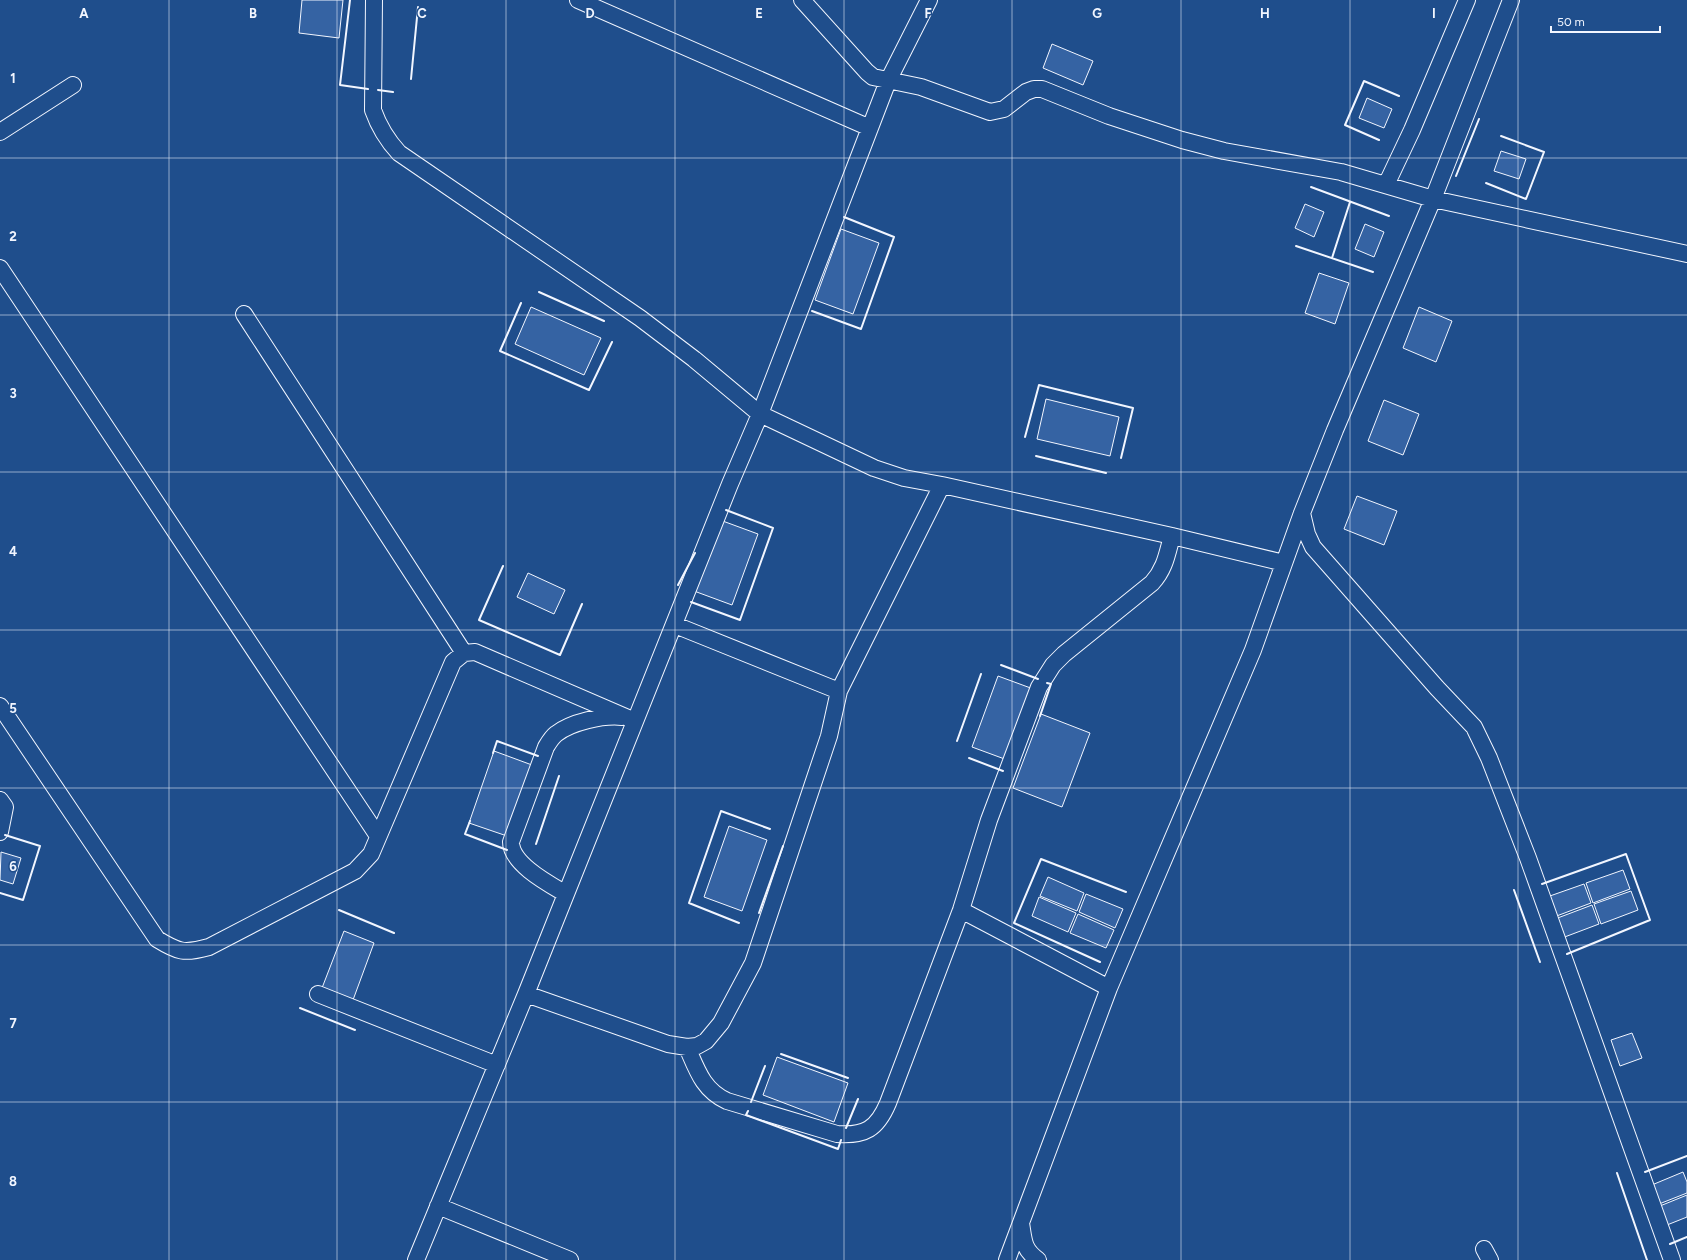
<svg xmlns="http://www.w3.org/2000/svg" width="1687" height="1260" viewBox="0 0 1687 1260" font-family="Figtree,sans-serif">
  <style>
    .building { fill: #3563a3; stroke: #f2f6ff }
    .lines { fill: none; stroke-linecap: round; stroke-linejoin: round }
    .minor-casing { stroke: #f2f6ff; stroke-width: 18 }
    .minor { stroke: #1f4e8c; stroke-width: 16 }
    .wall { stroke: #f2f6ff; stroke-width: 2 }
    .grid { fill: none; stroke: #f2f6ff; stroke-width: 1; stroke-opacity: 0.55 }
    .grid-label { font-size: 13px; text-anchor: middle; font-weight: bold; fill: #f2f6ff; stroke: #1f4e8c; stroke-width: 3; stroke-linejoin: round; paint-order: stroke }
  </style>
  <rect width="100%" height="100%" fill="#1f4e8c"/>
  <path class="building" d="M302,0H343L339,38L299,33Z
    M1052,44L1093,61L1083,85L1043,68Z
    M1367,98L1392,109L1384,128L1359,118Z
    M1501,151L1526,159L1519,179L1494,171Z
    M1305,204L1324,212L1314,237L1295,228Z
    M1365,224L1384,232L1374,257L1355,249Z
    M841,229L879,243L853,314L815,300Z
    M1319,273L1349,283L1335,324L1305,313Z
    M531,307L601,338L584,375L515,344Z
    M1419,307L1452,321L1436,362L1403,348Z
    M1046,399L1119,417L1110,456L1037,439Z
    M1384,400L1419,414L1403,455L1368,441Z
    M1357,496L1397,511L1384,545L1344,529Z
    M720,520L758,534L732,605L694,591Z
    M528,573L565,590L554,614L517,597Z
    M998,676L1036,690L1010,761L972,747Z
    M1041,714L1090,733L1062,807L1013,788Z
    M494,751L532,765L507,836L469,823Z
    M729,826L767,840L742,911L704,897Z
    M1,852L21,858L13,884L0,880Z
    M1623,870L1630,889L1593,903L1586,883Z
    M1048,877L1084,893L1077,911L1040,896Z
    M1584,884L1591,903L1554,917L1547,897Z
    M1631,891L1638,910L1601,924L1594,904Z
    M1086,894L1123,909L1115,928L1079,912Z
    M1039,897L1076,913L1068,932L1032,916Z
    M1592,905L1599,924L1562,938L1555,919Z
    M1078,914L1114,930L1106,948L1070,933Z
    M344,931L374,943L353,1000L322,988Z
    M1632,1033L1642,1058L1620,1066L1611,1040Z
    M777,1057L848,1083L834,1122L763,1095Z
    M1683,1172L1687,1182V1193L1654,1206L1647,1187Z
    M1687,1195V1217L1662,1227L1655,1208Z"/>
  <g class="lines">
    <defs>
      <path id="minor" d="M374,0L373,110C379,127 387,140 399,153L640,318L694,359L760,414L874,468L904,478L942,485L1172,536L1284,563
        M578,0L870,128
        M802,0L867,72L873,77L921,87L990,112L1004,109L1026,92L1034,89H1042L1109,116L1182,140L1224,151L1341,172L1433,199L1687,254
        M0,132L73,85
        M1386,185L1412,130L1467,0
        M0,268L378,836
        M244,314L464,653
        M1302,513L1307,534L1313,547L1437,688L1474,727L1489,758L1528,858L1672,1260
        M675,625L839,691
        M0,706L157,939C178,952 184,954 209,947L355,871L371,854L453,662L464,653L475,652L635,721
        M0,800L5,807L0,832
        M566,894C549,884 511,864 511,842L546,747C549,742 552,737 556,734C571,722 603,715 622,717
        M961,910L1109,988
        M318,994L497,1065
        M526,994L668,1044L687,1047L697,1046L706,1041L721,1023L753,963L829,736L839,691L942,485
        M687,1047C697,1070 703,1090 727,1101L837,1134C865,1136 877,1129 888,1103L961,910L989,820L1039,687L1053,665L1064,654L1152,583C1165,569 1167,554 1172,536
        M438,1206L570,1260
        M1021,1223C1024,1241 1023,1249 1038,1260
        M1484,1249L1490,1260
        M416,1260L526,994L730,484L760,414L888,81L929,0
        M1007,1260L1109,988L1253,650L1302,513L1335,430L1433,199L1511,0"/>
    </defs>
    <use href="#minor" class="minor-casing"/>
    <use href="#minor" class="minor"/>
    <path class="wall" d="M350,0L340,85L368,89
      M411,79L418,7
      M378,90L393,92
      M1379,140L1345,125L1364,81L1399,96
      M1456,176L1479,119
      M1486,183L1526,199L1544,152L1501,136
      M1311,187L1389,216
      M1296,246L1373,272
      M1332,258L1350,202
      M539,292L604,321
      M521,303L500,351L589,390L612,342
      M812,311L861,329L894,237L844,217
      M1025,437L1039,385L1133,408L1121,458
      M1036,456L1106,473
      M503,566L479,620L560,655L582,604
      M678,585L695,553
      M691,602L740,620L773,528L726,510
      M1001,665L1038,679
      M1040,716L1051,684L1047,683
      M957,741L981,674
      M493,753L497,741L538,756
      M969,758L1003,771
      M470,821L465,834L507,850
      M536,844L559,776
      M1542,884L1626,854L1650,920L1567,954
      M1514,890L1540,962
      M0,893L23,900L40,846L5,835
      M339,910L394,933
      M759,913L783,846
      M739,923L689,903L721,811L770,829
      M1100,962L1014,923L1041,859L1126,892
      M300,1008L355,1030
      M781,1054L848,1078
      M751,1102L765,1066
      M748,1111L746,1115L838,1149L841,1140
      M846,1128L858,1099
      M1645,1172L1687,1156
      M1617,1173L1647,1260
      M1670,1244L1687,1237"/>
  </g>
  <path class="grid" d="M169,0V1260M337,0V1260M506,0V1260M675,0V1260M844,0V1260M1012,0V1260M1181,0V1260M1350,0V1260M1518,0V1260M0,158H1687M0,315H1687M0,472H1687M0,630H1687M0,788H1687M0,945H1687M0,1102H1687"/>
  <g class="grid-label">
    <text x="84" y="18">A</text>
    <text x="253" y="18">B</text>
    <text x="422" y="18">C</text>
    <text x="590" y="18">D</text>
    <text x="759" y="18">E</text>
    <text x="928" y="18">F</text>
    <text x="1097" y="18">G</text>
    <text x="1265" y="18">H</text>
    <text x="1434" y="18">I</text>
    <text x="13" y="83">1</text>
    <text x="13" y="241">2</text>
    <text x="13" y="398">3</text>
    <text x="13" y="556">4</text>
    <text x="13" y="713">5</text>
    <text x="13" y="871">6</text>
    <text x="13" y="1028">7</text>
    <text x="13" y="1186">8</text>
  </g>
  <path d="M1551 26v6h109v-6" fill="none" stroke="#f2f6ff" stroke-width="2"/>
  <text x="1557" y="26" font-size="12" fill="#f2f6ff" stroke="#1f4e8c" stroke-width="3" paint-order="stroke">50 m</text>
</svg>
